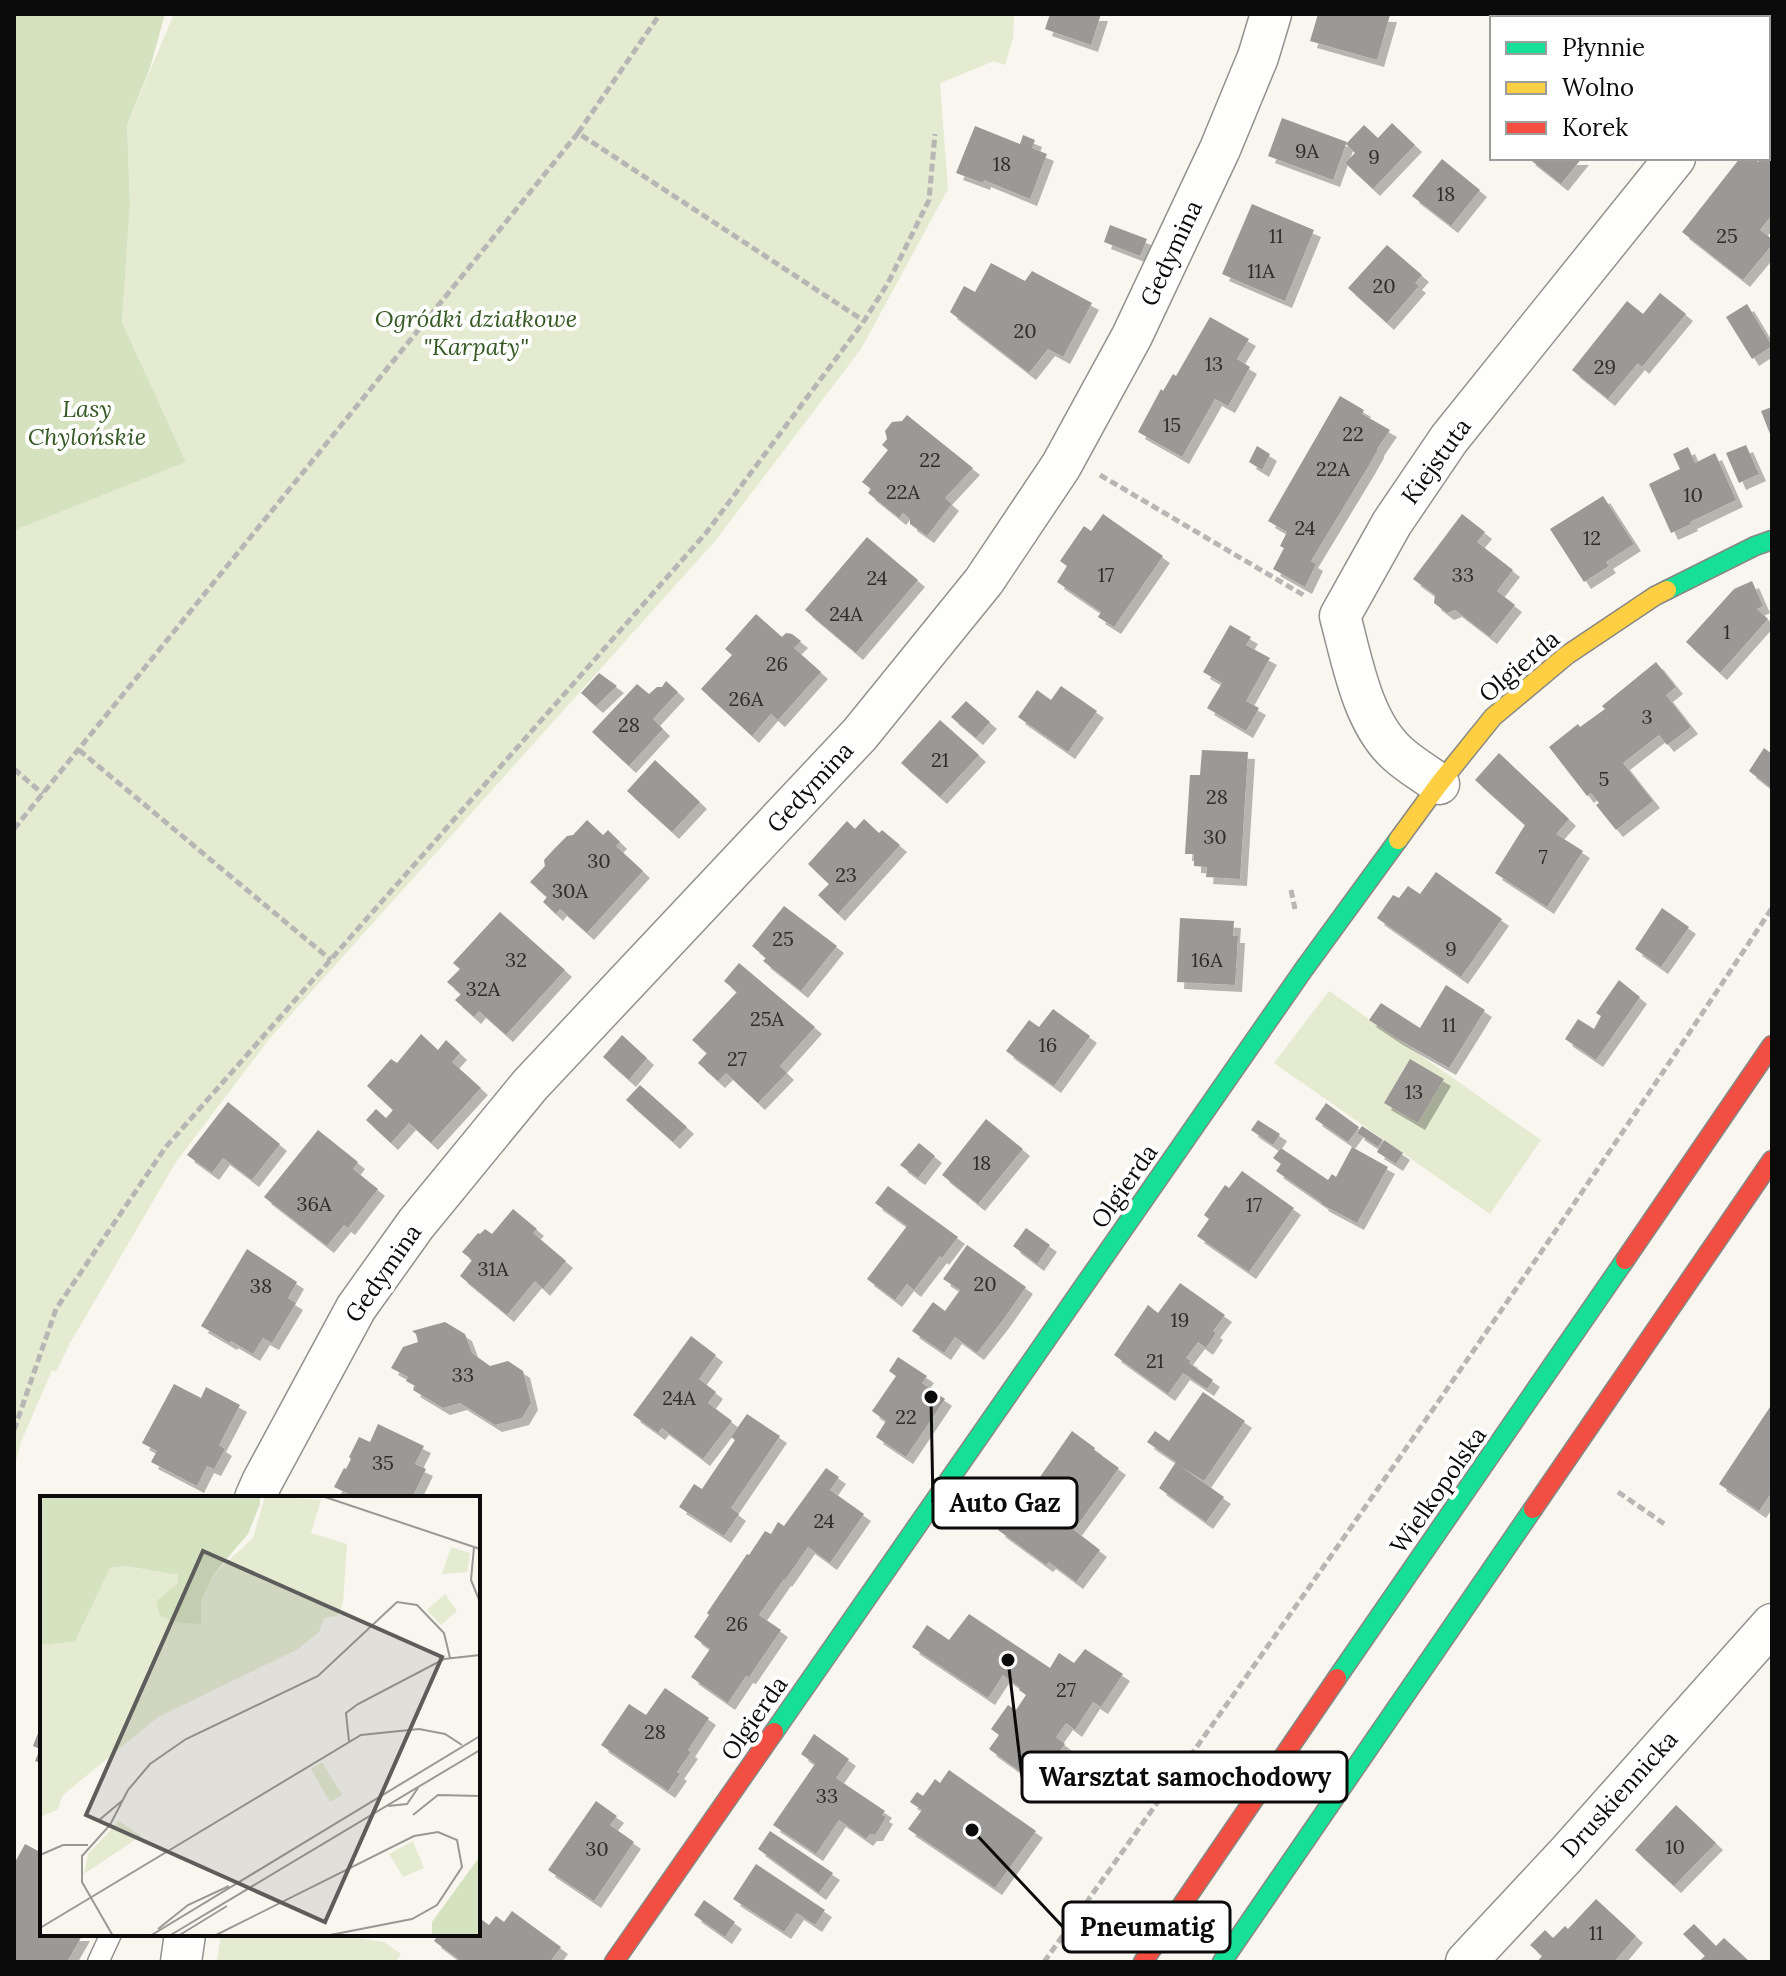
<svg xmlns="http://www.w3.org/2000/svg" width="1786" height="1976" viewBox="0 0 1786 1976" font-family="Lora,serif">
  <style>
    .green { fill: #e4ebd1 }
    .forest { fill: #d5e2c0 }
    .building { fill: #9b9895; filter: url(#shadow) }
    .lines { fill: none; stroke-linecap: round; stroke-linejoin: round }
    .lane-casing { stroke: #92918e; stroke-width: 23 }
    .street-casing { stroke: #92918e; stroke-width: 43 }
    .fast-casing { stroke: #888784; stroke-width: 21 }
    .slow-casing { stroke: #888784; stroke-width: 21 }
    .jam-casing { stroke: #888784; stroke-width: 21 }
    .path { stroke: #b7b6b5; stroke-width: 5; stroke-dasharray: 8 4; stroke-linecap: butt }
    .lane { stroke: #fefefd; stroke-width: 20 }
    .street { stroke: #fefefd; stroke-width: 40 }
    .fast { stroke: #16e098; stroke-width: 18 }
    .slow { stroke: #ffcf43; stroke-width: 18 }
    .jam { stroke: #f24e42; stroke-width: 18 }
    .labels { text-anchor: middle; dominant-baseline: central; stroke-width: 8; stroke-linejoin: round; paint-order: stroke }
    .number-label { font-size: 20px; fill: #2f2e2e }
    .street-label { font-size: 24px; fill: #0b0b0b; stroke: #fff }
    .park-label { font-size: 24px; font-style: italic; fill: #355924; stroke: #fff }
    .inset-road { fill: none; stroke: #999894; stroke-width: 2 }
    .view { fill: #5e5d5b; fill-opacity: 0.15; stroke: #5e5d5b; stroke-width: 4 }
    .inset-edge { fill: none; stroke: #0b0b0b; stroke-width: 4 }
    .leader { fill: none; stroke: #0b0b0b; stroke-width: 3 }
    .callout-dot { fill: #0b0b0b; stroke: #fff; stroke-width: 3 }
    .callout { fill: #fff; stroke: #0b0b0b; stroke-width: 3 }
    .callout-label { font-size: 26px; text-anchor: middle; font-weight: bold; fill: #0b0b0b }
  </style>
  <defs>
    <filter id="shadow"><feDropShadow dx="7" dy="7" stdDeviation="0" flood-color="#0004"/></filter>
  </defs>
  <rect width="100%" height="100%" fill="#f8f6ef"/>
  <path class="green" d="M174,14H1014L1013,38L1005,65L994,61L940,83L948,189L861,349L715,541L270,1038L176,1162L70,1343L56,1372L52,1370L21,1442L14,1469V530L186,462L122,322L130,204L127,125Z
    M1329,991L1541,1140L1490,1214L1274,1063Z
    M221,1934H329L384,1942L401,1954L395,1962H217Z"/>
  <path class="forest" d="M14,14H165L150,68L127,125L130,204L122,322L186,462L15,530Z"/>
  <path class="building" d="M1050,14H1101L1091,45L1045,29Z
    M1318,14L1390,15L1377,60L1310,41Z
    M1637,14H1715L1712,18H1642Z
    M1282,118L1347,142L1346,144L1364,125L1378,138L1392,123L1415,145L1373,189L1345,163L1355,153L1346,144L1333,180L1268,156Z
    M975,126L1020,144L1023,135L1035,140L1032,148L1047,154L1030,199L984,180L983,183L956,173Z
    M1772,145V215L1760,230L1772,239V245L1743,280L1682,232L1740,158H1753L1758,162L1761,158H1768V150Z
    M1528,158H1582L1561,184Z
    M1442,159L1480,190L1451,226L1412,196Z
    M1252,204L1314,230L1285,301L1222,274Z
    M1110,225L1147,239L1140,256L1104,242Z
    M1387,245L1422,275L1415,283L1419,286L1387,323L1348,288Z
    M991,263L1025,281L1032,271L1092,303L1063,357L1048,349L1029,373L950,312L964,286L975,292Z
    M1660,293L1686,314L1642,367L1638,363L1608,399L1572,370L1627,301L1643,314Z
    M1747,304L1772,346L1752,359L1726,317Z
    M1210,317L1249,339L1237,359L1250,367L1228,406L1215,399L1182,457L1138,432L1161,389L1163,391L1173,374L1176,376Z
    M1340,396L1364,410L1362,414L1390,430L1377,449V451L1368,467L1311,561L1316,564L1305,587L1273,569L1284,548L1280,546L1287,532L1268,521Z
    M1772,407V439L1761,411Z
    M907,415L973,468L945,498L952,504L927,536L910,524V519L903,513L899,518L868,493L871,489L862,482L888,450L882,445L887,439L885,431L892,422L902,421Z
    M1746,445L1759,474L1739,483L1726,453Z
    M1257,446L1270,454L1262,470L1249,462Z
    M1688,447L1695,463L1715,453L1736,500L1690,522L1691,524L1671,533L1649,484L1680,469L1673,454Z
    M1603,496L1634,544L1606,562L1609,566L1584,582L1550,529Z
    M1103,514L1163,556L1114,627L1098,617L1101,612L1057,582L1067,566L1060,561L1084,526L1091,531Z
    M1462,514L1485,532L1477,542L1513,570L1497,591L1515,605L1490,637L1455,610L1447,613L1434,603L1435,595L1413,579Z
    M867,537L918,580L856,653L805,610Z
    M1752,581L1763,606L1757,609L1768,619L1720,673L1686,642L1734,589Z
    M756,614L782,637L786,633L792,634L801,641L794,648L821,672L778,720L771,714L752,736L701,689L732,655L725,649Z
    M1230,625L1251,637L1246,645L1270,658L1246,701L1259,708L1246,731L1207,708L1222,683L1203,672Z
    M1656,662L1676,687L1666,695L1691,727L1667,745L1659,735L1623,763L1653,801L1616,830L1596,805L1599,803L1591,793L1587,796L1549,747L1578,724L1580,727L1605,709L1602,706Z
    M599,673L617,686L596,706L581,693Z
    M666,681L678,692L653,719L663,729L629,766L592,732L637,684L649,694L657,687H662Z
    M1061,686L1097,711L1068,752L1018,717L1037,690L1051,700Z
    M966,701L990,722L976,738L951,717Z
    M940,720L979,755L940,797L901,763Z
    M1764,748L1772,754V789L1749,771Z
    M1202,750L1248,752L1240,879L1206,877L1207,867L1194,866V854H1185L1190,775H1200Z
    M1499,753L1569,819L1556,834L1583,851L1547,907L1495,873L1525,825L1475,780Z
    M655,760L700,802L672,832L627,791Z
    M864,819L879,833L882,830L900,845L838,914L818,895L829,884L808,864L847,821L855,829Z
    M587,820L603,835L608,830L620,842L616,846L643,871L587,933L560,909L556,914L543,902L547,897L530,882L545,866L544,860L555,848L567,836L573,835Z
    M1436,872L1502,919L1461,977L1377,918L1393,895L1399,898L1408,886L1420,894Z
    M784,906L837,946L801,991L763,961L766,958L752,946Z
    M1662,908L1689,927L1661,967L1635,949Z
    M500,912L565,970L506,1035L479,1011L474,1017L455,1000L461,994L447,982L460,969L453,963Z
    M1180,918L1234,921L1233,936H1238L1235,985L1177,982Z
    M739,963L815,1027L780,1066L787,1073L758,1103L726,1073L718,1081L698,1063L707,1053L692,1040L737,992L724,981Z
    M1619,980L1640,997L1596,1060L1565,1039L1578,1019L1594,1029L1601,1016L1596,1013Z
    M1446,985L1485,1010L1449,1068L1396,1038L1369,1020L1381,1003L1420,1028Z
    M1053,1009L1090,1036L1054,1086L1006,1051L1029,1020L1039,1027Z
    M421,1034L438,1050L446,1040L460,1053L452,1062L481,1088L431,1143L409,1123L391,1143L366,1120L376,1109L386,1118L393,1110L367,1086L391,1059L397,1063Z
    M622,1035L647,1058L629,1080L603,1057Z
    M1410,1059L1444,1079L1418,1123L1384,1103Z
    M640,1085L687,1127L673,1142L626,1100Z
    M228,1102L280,1144L252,1180L223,1158L212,1173L187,1155Z
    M1326,1103L1359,1127L1348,1142L1315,1119Z
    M986,1119L1023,1149L978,1204L942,1175Z
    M1258,1120L1280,1134L1273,1145L1251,1130Z
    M1362,1126L1383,1140L1378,1147L1357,1133Z
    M318,1130L358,1162L353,1169L378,1189L348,1228L344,1225L327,1246L264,1197Z
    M1384,1140L1403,1153L1396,1164L1377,1152Z
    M919,1143L935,1156L918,1178L900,1165Z
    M1352,1147L1388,1167L1357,1223L1321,1204L1322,1203L1276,1171L1281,1164L1273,1158L1281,1148L1328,1180L1332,1174L1336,1177Z
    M1242,1171L1294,1208L1249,1272L1197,1236L1209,1219L1204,1215L1225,1185L1229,1188Z
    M888,1186L958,1237L942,1258L940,1256L914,1290L907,1284L895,1300L867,1279L907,1226L875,1203Z
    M513,1209L537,1229L533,1233L566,1261L543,1289L535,1281L507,1315L460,1276L472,1260L462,1252L478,1233L480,1234L485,1229L492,1234Z
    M1026,1228L1050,1245L1037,1264L1013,1246Z
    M967,1245L1026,1287L1003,1320L977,1353L955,1337L944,1353L912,1331L933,1302L945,1311L960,1290L943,1279Z
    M247,1249L297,1282L288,1298L296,1303L272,1343L263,1338L253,1354L231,1341L230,1343L201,1326Z
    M1180,1283L1225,1315L1213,1331L1216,1333L1206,1348L1198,1342L1186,1358L1191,1361L1189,1363L1213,1380L1207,1389L1183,1373L1168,1394L1114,1355L1148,1305L1158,1313Z
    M445,1322L465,1334L472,1353L490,1366L508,1361L523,1371L531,1403L522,1418L495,1425L460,1403L443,1408L413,1390L415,1386L406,1381L408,1377L391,1368L403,1347L418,1342L416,1334L412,1331Z
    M691,1336L716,1355L699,1379L716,1392L708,1403L732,1421L703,1459L662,1428L658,1433L633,1415Z
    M898,1357L927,1376L922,1383L945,1399L906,1457L876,1437L886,1421L872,1411L896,1376L889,1371Z
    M174,1384L201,1398L206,1387L240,1405L219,1445L225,1449L214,1469L207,1466L197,1486L151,1462L157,1451L142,1443Z
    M1203,1392L1245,1421L1204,1481L1180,1466L1224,1497L1206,1522L1159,1488L1176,1462L1147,1442L1155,1431L1169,1441Z
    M1772,1404V1492L1759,1511L1719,1484Z
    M747,1414L780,1436L731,1508L739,1514L724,1536L679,1507L694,1484L702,1489L735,1440L731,1437Z
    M378,1424L424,1446L415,1464L426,1469L412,1498H357L334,1487L344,1468L346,1469L351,1459L349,1457L359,1437L370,1442Z
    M1072,1431L1095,1448L1094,1450L1119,1468L1074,1530L1100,1550L1076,1582L1049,1562L1046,1565L998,1530L1015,1508L1017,1510Z
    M826,1468L839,1477L830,1490L864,1514L830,1563L808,1547L785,1580L784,1579L759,1615L781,1630L749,1677L746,1676L728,1703L691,1677L710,1649L694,1637L709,1615L707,1613L747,1554L749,1555L765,1531L771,1534L778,1522L784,1526Z
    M969,1614L1050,1668L1059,1653L1074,1663L1085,1649L1123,1674L1101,1707L1093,1702L1075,1730L1066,1723L1056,1737L1065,1744L1047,1770L1039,1764L1029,1778L989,1749L999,1735L991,1729L1008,1705L1016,1710L1026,1695L1019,1690L1020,1688L1003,1675L988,1698L912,1647L927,1625L949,1640Z
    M665,1688L709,1718L688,1750L691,1752L677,1772L680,1774L668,1791L601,1745L629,1704L646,1715Z
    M42,1723V1764L35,1761L40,1749L33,1746Z
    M814,1734L849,1759L836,1778L885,1811L882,1815L886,1817L876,1834H870L866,1839L839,1820L816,1854L773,1825L815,1764L801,1754Z
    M949,1770L1036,1831L995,1888L908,1829L922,1810L910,1802L917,1792L923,1796L935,1779L940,1783Z
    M596,1801L617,1816L610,1825L634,1842L594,1901L548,1870Z
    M1676,1805L1716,1843L1674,1886L1635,1850Z
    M770,1831L833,1873L819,1893L758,1849Z
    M25,1844L42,1853V1934H83L67,1962H14V1864Z
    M756,1864L825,1910L815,1925L797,1913L784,1932L733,1899Z
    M1596,1899L1636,1936L1614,1962H1537L1542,1956L1530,1945L1545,1930L1553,1938L1565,1926L1568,1929Z
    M704,1900L735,1922L725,1937L694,1915Z
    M512,1911L561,1947L550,1962H462L434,1941L439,1934H478V1917L489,1925L496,1916L504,1922Z
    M1694,1924L1716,1946L1724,1938L1750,1962H1698L1705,1956L1683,1934Z"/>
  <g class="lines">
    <defs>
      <path id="lane" d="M98,1962L111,1934"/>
      <path id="street" d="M1768,44L1772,40
        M1439,784C1426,774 1410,765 1398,754C1362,722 1352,660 1340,616L1392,523L1449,439L1675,158
        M255,1498L262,1482L356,1308L416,1224L530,1085L860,734L984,581L1061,466L1132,336L1220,149L1258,57L1271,14
        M181,1962L185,1934
        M1466,1962L1565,1856L1772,1624"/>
      <path id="fast" d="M1667,590L1755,546L1772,540
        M1337,1678L1625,1260
        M774,1732L1304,969L1398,840
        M1222,1962L1533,1509"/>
      <path id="slow" d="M1398,840L1439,784L1493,717L1567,655L1655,596L1667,590"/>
      <path id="jam" d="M1625,1260L1772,1045
        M1533,1509L1772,1160
        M614,1962L774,1732
        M1143,1962L1337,1678"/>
    </defs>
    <use href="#lane" class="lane-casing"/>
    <use href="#street" class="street-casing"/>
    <use href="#fast" class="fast-casing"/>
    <use href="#slow" class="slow-casing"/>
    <use href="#jam" class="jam-casing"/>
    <path class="path" d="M578,133L660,14
      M1100,475L1305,596
      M79,750L331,960
      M14,769L43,794
      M14,829L578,133L864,321
      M1291,890L1295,909
      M14,1430L56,1309L165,1148L706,533L864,321L888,283L929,200L935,134
      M1618,1492L1666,1525
      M1044,1962C1292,1614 1537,1265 1772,908"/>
    <use href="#lane" class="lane"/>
    <use href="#street" class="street"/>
    <use href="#fast" class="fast"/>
    <use href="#slow" class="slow"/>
    <use href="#jam" class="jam"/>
  </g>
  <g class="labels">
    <g class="number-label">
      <text x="1307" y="150">9A</text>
      <text x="1374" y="156">9</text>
      <text x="1002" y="163">18</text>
      <text x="1446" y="193">18</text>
      <text x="1276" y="235">11</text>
      <text x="1727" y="235">25</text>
      <text x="1261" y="270">11A</text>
      <text x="1384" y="285">20</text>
      <text x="1025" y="330">20</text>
      <text x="1214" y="363">13</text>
      <text x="1605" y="366">29</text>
      <text x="1172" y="424">15</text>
      <text x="1353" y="433">22</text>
      <text x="930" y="459">22</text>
      <text x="1333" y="468">22A</text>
      <text x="903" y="491">22A</text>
      <text x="1693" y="494">10</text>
      <text x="1305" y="527">24</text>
      <text x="1592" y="537">12</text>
      <text x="1106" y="574">17</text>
      <text x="1463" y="574">33</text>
      <text x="877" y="577">24</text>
      <text x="846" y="613">24A</text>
      <text x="1727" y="631">1</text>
      <text x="777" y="663">26</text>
      <text x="746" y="698">26A</text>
      <text x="1647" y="716">3</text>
      <text x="629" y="724">28</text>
      <text x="940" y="759">21</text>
      <text x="1604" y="778">5</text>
      <text x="1217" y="796">28</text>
      <text x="1215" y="836">30</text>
      <text x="1543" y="856">7</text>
      <text x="599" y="860">30</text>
      <text x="846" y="874">23</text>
      <text x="570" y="890">30A</text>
      <text x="783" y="938">25</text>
      <text x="1451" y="948">9</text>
      <text x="516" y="959">32</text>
      <text x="1207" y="959">16A</text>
      <text x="483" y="988">32A</text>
      <text x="767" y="1018">25A</text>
      <text x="1449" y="1024">11</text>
      <text x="1048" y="1044">16</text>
      <text x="737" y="1058">27</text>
      <text x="1414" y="1091">13</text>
      <text x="982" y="1162">18</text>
      <text x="314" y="1203">36A</text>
      <text x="1254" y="1204">17</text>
      <text x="493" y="1268">31A</text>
      <text x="985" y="1283">20</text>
      <text x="261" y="1285">38</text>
      <text x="1180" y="1319">19</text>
      <text x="1155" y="1360">21</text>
      <text x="463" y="1374">33</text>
      <text x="679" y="1397">24A</text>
      <text x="906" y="1416">22</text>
      <text x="383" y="1462">35</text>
      <text x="824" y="1520">24</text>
      <text x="737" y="1623">26</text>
      <text x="1066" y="1689">27</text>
      <text x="655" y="1731">28</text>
      <text x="827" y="1795">33</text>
      <text x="1675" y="1846">10</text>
      <text x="597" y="1848">30</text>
      <text x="1596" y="1932">11</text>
    </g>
    <g class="street-label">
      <text transform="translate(1171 253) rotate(-65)">Gedymina</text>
      <text transform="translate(1436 461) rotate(-54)">Kiejstuta</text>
      <text transform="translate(1519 666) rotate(-40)">Olgierda</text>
      <text transform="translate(810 787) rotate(-47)">Gedymina</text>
      <text transform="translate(1124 1186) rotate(-55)">Olgierda</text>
      <text transform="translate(383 1273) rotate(-55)">Gedymina</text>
      <text transform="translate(1438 1490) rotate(-55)">Wielkopolska</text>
      <text transform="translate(754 1718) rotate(-55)">Olgierda</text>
      <text transform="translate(1619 1794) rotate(-48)">Druskiennicka</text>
    </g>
    <g class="park-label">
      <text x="476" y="318">Ogródki działkowe<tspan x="476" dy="28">"Karpaty"</tspan></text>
      <text x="87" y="408">Lasy<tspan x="87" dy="28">Chylońskie</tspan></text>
    </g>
  </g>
  <g transform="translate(40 1496)">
    <rect width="440" height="440" fill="#f8f6ef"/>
    <path d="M225,0L281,4L271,37L307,48L303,107L297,120L284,122L279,136L258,153L118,221L23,299L17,314L0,321V149L35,146L70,72L86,70L138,79V87L116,105H161L173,79L213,42ZM411,51L430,57L427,76L402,78ZM405,98L417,115L401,129L387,114ZM282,266L302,299L290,306L271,273ZM79,325L101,340L44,378L48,358ZM373,345L384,372L363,381L349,358Z" fill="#e4ebd1"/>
    <path d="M0,0H220V8L208,38L173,79L161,105V128L134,126L120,120L116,105L138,87V79L86,70L70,72L35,146L0,149ZM440,360V440H392V426Z" fill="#d5e2c0"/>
    <path class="inset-road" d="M282,0L440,53M434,51L431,84L440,106M309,245L306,217L318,208L404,163L440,159M348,310L367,308L378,292M373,319L398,299L440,300M58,325L83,304M0,359L23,349H48M0,432L321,239L379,233L405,238L422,249M118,433L148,409L189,390M73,440L42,386V360L70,329L88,294L110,268L146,243L278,180L357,106L377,109L404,137L410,162M110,440L440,240M129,440L440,254M138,440L187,410M174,440L374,340L398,336L417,344L422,371L397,409L372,423L285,440"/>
    <path class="view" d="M163,55L402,161L285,426L46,319Z"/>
    <rect width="440" height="440" class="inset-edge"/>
  </g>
  <path class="leader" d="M931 1397L933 1503M1008 1660L1022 1777M972 1830L1063 1927"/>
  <g class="callout-dot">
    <circle cx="931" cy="1397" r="8"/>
    <circle cx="1008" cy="1660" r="8"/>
    <circle cx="972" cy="1830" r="8"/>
  </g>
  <g class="callout">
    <rect x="933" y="1478" width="144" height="50" rx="8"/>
    <rect x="1022" y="1752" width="325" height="50" rx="8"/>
    <rect x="1063" y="1902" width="167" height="50" rx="8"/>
  </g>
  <g class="callout-label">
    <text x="1005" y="1512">Auto Gaz</text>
    <text x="1185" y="1786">Warsztat samochodowy</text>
    <text x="1147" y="1936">Pneumatig</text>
  </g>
  <rect width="1786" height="1976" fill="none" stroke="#0b0b0b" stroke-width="32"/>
  <rect x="1490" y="16" width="280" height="144" fill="#ffffff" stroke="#9d9d9d" stroke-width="2"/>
  <rect x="1506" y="42" width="40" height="12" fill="#16e098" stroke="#9d9d9d" stroke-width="2"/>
  <text x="1562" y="56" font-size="24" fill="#0b0b0b">Płynnie</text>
  <rect x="1506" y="82" width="40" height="12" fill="#ffcf43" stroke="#9d9d9d" stroke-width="2"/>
  <text x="1562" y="96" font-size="24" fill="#0b0b0b">Wolno</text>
  <rect x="1506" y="122" width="40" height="12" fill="#f24e42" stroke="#9d9d9d" stroke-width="2"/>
  <text x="1562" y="136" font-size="24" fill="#0b0b0b">Korek</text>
</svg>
